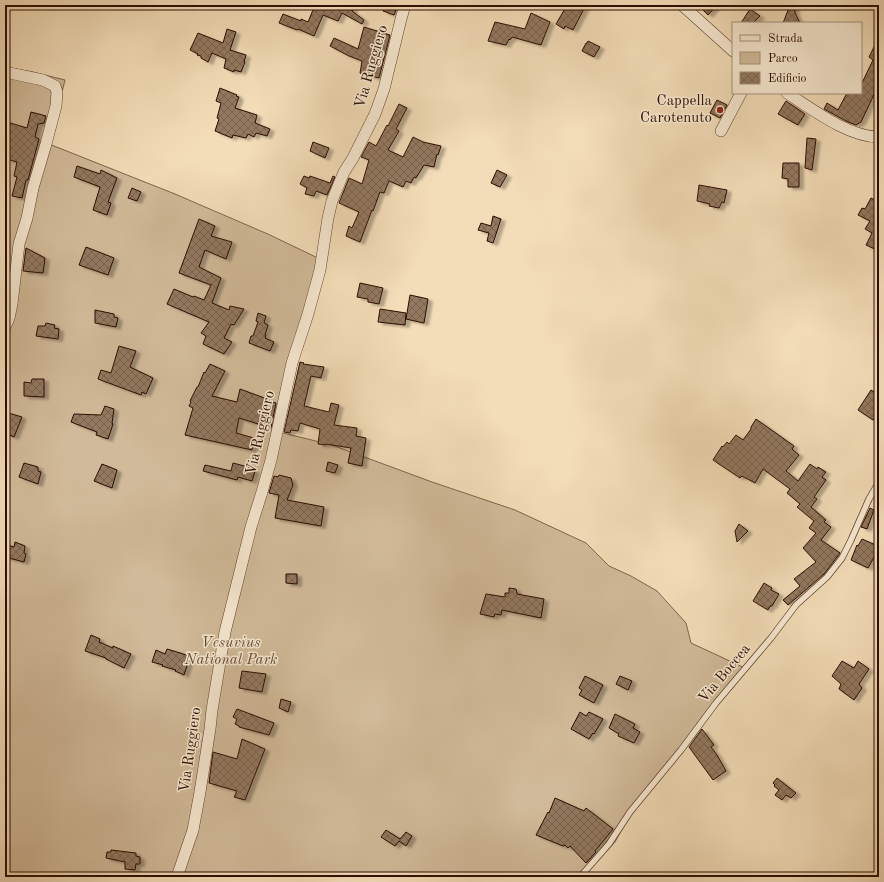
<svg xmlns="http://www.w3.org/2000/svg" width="884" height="882" viewBox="0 0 884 882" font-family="'Old Standard TT',serif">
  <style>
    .green { fill: #d1ba99; stroke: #7e644d }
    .building { fill: url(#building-cross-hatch); stroke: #2b0d01; filter: url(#shadow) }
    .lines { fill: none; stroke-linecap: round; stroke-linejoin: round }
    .lane-casing { stroke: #5d412f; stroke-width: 7 }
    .street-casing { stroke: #5d412f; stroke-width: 12 }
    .lane { stroke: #f7e9d1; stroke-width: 5.5 }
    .street { stroke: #f7e9d1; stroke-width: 11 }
    .poi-dot { fill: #8f2418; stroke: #f7e9d1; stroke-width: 1.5 }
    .labels { text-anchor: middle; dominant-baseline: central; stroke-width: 3; stroke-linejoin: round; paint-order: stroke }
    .street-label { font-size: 15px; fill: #2b0d01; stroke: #f7e9d1 }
    .poi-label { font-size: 15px; fill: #2b0d01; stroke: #f7e9d1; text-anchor: end }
    .park-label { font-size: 15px; font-style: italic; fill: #654a36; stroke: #f7e9d1 }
  </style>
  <defs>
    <pattern id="building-cross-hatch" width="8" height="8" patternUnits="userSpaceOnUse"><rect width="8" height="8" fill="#937960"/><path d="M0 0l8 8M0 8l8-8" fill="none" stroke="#78624d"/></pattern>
    <filter id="shadow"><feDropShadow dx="4.5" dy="2.5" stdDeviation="1" flood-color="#0004"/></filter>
  </defs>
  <rect width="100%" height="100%" fill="#f3ddb8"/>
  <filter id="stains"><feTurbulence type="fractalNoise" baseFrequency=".005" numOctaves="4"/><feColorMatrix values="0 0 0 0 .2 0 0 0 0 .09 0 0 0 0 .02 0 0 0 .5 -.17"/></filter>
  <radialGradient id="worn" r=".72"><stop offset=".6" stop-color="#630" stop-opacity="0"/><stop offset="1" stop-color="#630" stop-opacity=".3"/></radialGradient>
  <path class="green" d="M5,67L33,72L65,80L49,144L175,194L270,235L324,261L294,360L279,432L332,445L432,482L515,510L586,543L609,566L631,576L657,591L686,623L691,643L747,669L713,708L694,738L665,769L639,803L626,822L615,842L583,877H5Z"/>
  <path class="building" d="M315,5H325L333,8L328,5H354L352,11L364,20L362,24L342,13L338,21L323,15L314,36L298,29L297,30L279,23L283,14L301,21V19L308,22Z
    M385,5H392L397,7L394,15L383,11Z
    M567,5H586L573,30L565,26L564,29L556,24Z
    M698,5H717L708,15Z
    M790,5H795V13L800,23H783Z
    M750,9L760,16L753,23H741Z
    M531,13L550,22L541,45L512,37L510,40L509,39L506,45L488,41L495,22L525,29Z
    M364,27L390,35L379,78L360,73L362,61L349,56L330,46L334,38L358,49Z
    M227,29L236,32L230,50L246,55L244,62H245L241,72L234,70V72L224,68L226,59L212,53L208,62L201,58V56L197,55L198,54L190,50L198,33L223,43Z
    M879,37V84L861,122L856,125L846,121L824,109L827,103L838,110L847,93H861V85L873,60L869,57Z
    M588,41L600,47L594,57L582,51L586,43H587Z
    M220,88L237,95L236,96L239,97L235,108L257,115L255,123L270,129L267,136L256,133L254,137L248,134L246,138L233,135L232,138L215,131L219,119L217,118L221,103L216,101Z
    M717,100L727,105L720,118L710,113Z
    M786,101L805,114L798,125L778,114Z
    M399,104L407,108L396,129L399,131L388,150L403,157L413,137L423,142L441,146L438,155L437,154L434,167L424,165L416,178L414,177L411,183L406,181L403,187L389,181L384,193L380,192L373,211L372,210L360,242L346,236L349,226L352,228L359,212L339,203L349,178L362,184L369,160L361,157L369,142L376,146L387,125L388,126Z
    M31,112L46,116L44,123L38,124L35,137L39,139L28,180H26L22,198L12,196L17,177L14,176L17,162L7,159L9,153L5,152V129L7,122L27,128Z
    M807,138L816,139L812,170L805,168Z
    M313,142L329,148L325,158L310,151Z
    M783,163H799V187H788V179L782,178Z
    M77,166L100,174L101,170L117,178L108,202L111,203L107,215L93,210L100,187L74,177Z
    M497,170L507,175L500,187L491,183Z
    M304,176L309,178L310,176L330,183L333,176L335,177L327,195L316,191L314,196L305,194L307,188L300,184Z
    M699,185L727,190L724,203L722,202L719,208L709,206L710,204L697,201Z
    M132,188L141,192L137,201L128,198Z
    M871,198L879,202V251L866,245L872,233L865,229L870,221L858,215L862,208L865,209Z
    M493,216L501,219L493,243L487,241L489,233L478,230L481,223L491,226Z
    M199,219L215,226L211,236L232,242L226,259L205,250L199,267L221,278L212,303L229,310L230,306L244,309L234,325L231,324L224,338L232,342L224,354L203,344L206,336L201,333L209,322L167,304L174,289L193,297L194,296L204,300L211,285L179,273Z
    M86,247L114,258L108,275L79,265Z
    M26,248L45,258L43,273L23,271Z
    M360,283L383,288L379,304L368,302V299L357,297Z
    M410,295L428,299L424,323L406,319Z
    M380,309L406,313L405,325L378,322Z
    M95,310L114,314V317L118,318L116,327L95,323Z
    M258,313L266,316L264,323L268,325L265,335H266L265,338L274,342L270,351L249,343L251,336H253L258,322L256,321Z
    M46,323L55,325L54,328L59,329L58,339L36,336L38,326H45Z
    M119,346L136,351L130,367L153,378L146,394L142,392L141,395L98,379L101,370L111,373Z
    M300,362L304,363L303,364L324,367L321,378L311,376L304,406L329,412L331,403L339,405L334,425L357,428L356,436L366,438L362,466L348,463L351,448L326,444V445L318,444L320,429L300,423L298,431L291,430L290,433L284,432Z
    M210,364L225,371L212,396L237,402L240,389L267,399L266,400L276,403L271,428L239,418L236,433L254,438L252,450L185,435L193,408L189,406L191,402L190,401L197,387H198L204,372L205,373Z
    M32,379H44V397L24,396V382L31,383Z
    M871,390L879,395V417L876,416L873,420L858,410Z
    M105,406L114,409L112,423L113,424L108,439L96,435L97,432L71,422L74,414L101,415Z
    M5,412L22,417L14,437L5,433Z
    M756,419L794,446L792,449L799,455L786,471L798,481L810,464L817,469L818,467L826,472L822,477L826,480L814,497L817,499L811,507L826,520L824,522L831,527L821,540L840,553L824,574L788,605L783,600L800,586L794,579L816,562L803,548L816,533L809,528L814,521L797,507L800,504L787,493L790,489L763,469L755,483L742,476L740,478L713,460L722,446L723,447L727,442L729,444L736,435L743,440L751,429V427Z
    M328,462L338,465L335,473L326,471Z
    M24,463L38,467V471L41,472L38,484L19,477Z
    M233,463L252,468L253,470L255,471L252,481L238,477L237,480L203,471L205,465L231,471Z
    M102,464L117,470L112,488L94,481Z
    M279,475L291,478L293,485L287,500L324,507L321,526L275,518L279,495L269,493L274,476L278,477Z
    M870,508L874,510L867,529L861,527Z
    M739,524L748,531L737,542L735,531Z
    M862,539L878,546L876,552H877L868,568L851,560L857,545L858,546Z
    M15,542L25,546L24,553L26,554L24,562L5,557V544L14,547Z
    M286,574H297V584L286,583Z
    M764,583L772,588L771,590L779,594L772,606H770L768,610L753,601Z
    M509,588L516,589L517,594L544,599L541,618L502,610L501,615L495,614L494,617L480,614L486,594L505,597V593H509Z
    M91,635L100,639L99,642L113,648V646L131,654L124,668L106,659V658L85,651Z
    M167,649L190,656L184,675L175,671L176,670L162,666L163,665L152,662L156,650L165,654Z
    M842,661L854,668L858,661L869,669L859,684L862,688L854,700L839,689L841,684L832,676Z
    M242,671L266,674L262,692L239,688Z
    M585,676L603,685L594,703L579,695L582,690L579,688Z
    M620,676L632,681L628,690L616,684Z
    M281,699L291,702L288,712L279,708Z
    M237,709L274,723L269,735L239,727V726L235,724L237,719L233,717Z
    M580,712L586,716L589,712L603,719L594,734L593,733L589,739L571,729Z
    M615,714L635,724L633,728L640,732L634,743L618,736L619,734L609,728Z
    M702,729L714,745L711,747L717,755L726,771L713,780L689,747Z
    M242,739L265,749L245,800L234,797L237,791L209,783L213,752L237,759Z
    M777,778L796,793L791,798L786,795L782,800L775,795L779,790L774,786L775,785L773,783Z
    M555,798L584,811L586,808L613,829L595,851L596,852L586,863L570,846L568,848L565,845L563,846L536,835L548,812L549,813Z
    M386,830L400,839L406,832L412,836L406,846L399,841L395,846L381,837Z
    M111,850L136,853V856L140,857V864H136L135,870L125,869V862L106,858L107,852H111Z"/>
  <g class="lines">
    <defs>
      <path id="lane" d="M580,877L609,844L630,812L681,750L716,703L771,638L796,605L827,577L842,558L851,540L869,499L879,482"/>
      <path id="street" d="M682,5L733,51
        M5,72L43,80L55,86L57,92L56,106L46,144L33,188L27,218L19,244L12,304L9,318L5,327
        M787,93C812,109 848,137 879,137
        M721,131L741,93
        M177,877L193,830L200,792L210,729L212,710L225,632L251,527L262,492L271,460L292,363L308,314L320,270L328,218L332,201L344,172L353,158L375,114L384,89L401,19L405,5"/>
    </defs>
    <use href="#lane" class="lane-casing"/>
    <use href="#street" class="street-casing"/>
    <use href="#lane" class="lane"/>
    <use href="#street" class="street"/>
  </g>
  <circle class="poi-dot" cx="720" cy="110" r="4"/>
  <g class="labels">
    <g class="street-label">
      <text transform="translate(372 67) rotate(-74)">Via Ruggiero</text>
      <text transform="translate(261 433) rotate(-77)">Via Ruggiero</text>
      <text transform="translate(725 674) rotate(-50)">Via Boccea</text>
      <text transform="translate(191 750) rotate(-82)">Via Ruggiero</text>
    </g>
    <g class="poi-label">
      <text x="712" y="101">Cappella<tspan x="712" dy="17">Carotenuto</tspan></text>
    </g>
    <g class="park-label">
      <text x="231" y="643">Vesuvius<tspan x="231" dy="17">National Park</tspan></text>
    </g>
  </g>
  <rect width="884" height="882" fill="none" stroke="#f3ddb8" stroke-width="20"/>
  <rect x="6" y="6" width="872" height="870" fill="none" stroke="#2b0d01" stroke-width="2"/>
  <rect x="10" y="10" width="864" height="862" fill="none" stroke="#2b0d01"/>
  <rect x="732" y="22" width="130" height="72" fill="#f7e9d1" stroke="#a5917e"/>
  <rect x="740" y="35" width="20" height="6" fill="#f7e9d1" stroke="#a5917e"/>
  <text x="768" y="42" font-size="12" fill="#2b0d01">Strada</text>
  <rect x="740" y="52" width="20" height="12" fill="#d1ba99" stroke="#a5917e"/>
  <text x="768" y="62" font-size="12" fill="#2b0d01">Parco</text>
  <rect x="740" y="72" width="20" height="12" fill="url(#building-cross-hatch)" stroke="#a5917e"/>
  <text x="768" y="82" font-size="12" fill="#2b0d01">Edificio</text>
  <rect width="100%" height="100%" filter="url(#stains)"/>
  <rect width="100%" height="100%" fill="url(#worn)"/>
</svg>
